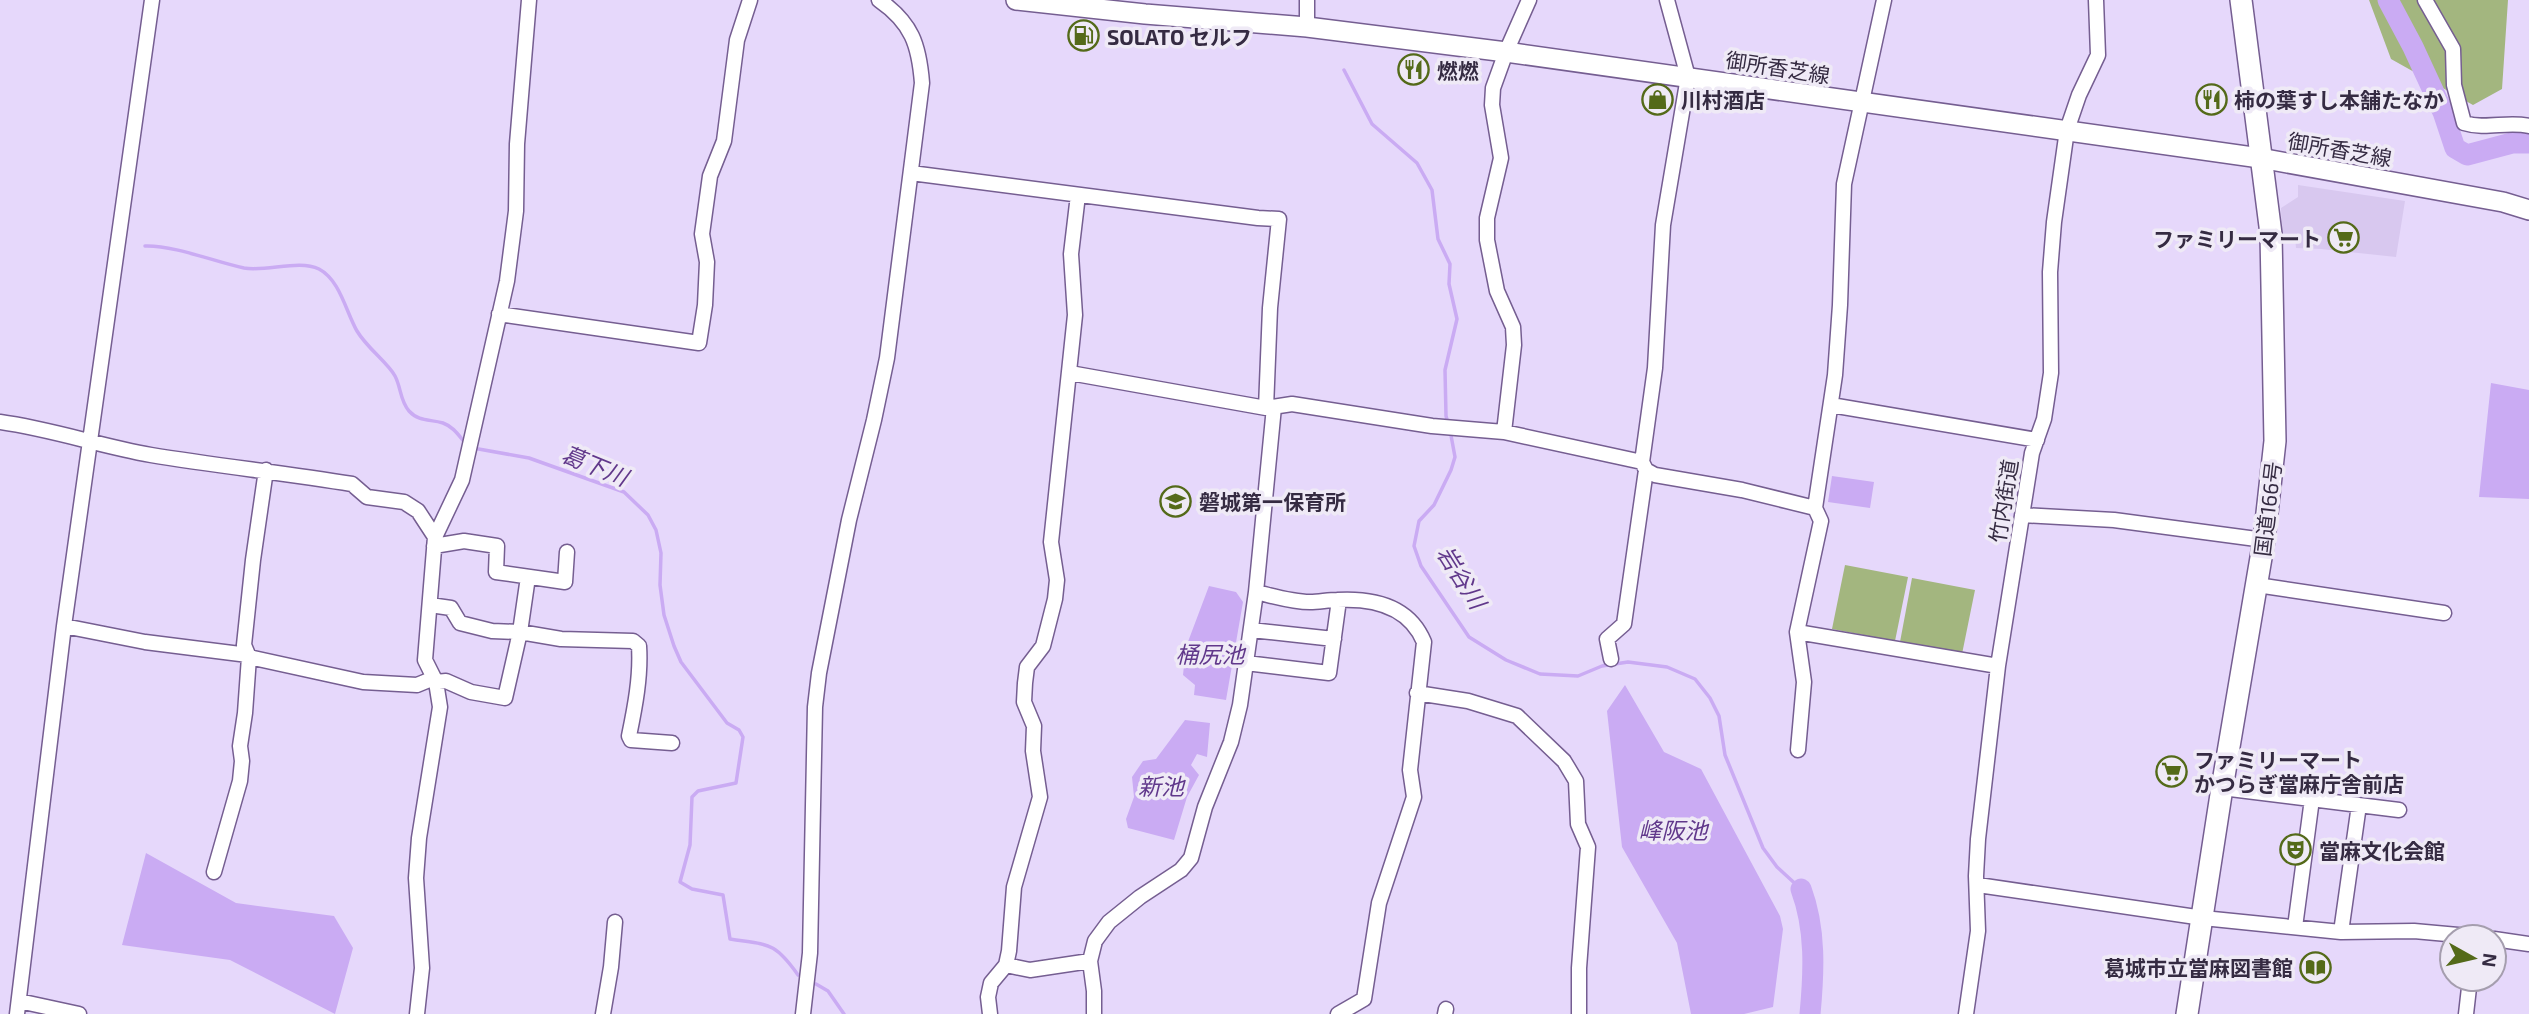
<svg xmlns="http://www.w3.org/2000/svg" width="2529" height="1014" viewBox="0 0 2529 1014" font-family="'Exo 2','Noto Sans JP',sans-serif">
  <style>
    .built { fill: #d8c8ef }
    .green { fill: #a3b67f }
    .water { fill: #caabf3 }
    .lines { fill: none; stroke-linecap: round; stroke-linejoin: round }
    .stream { stroke: #caabf3; stroke-width: 3.5 }
    .river { stroke: #caabf3; stroke-width: 21 }
    .minor-casing { stroke: #755e91; stroke-width: 17 }
    .major-casing { stroke: #755e91; stroke-width: 22 }
    .highway-casing { stroke: #755e91; stroke-width: 24 }
    .minor { stroke: #fff; stroke-width: 14 }
    .major { stroke: #fff; stroke-width: 19 }
    .highway { stroke: #fff; stroke-width: 21 }
    .labels { text-anchor: middle; dominant-baseline: central; stroke-width: 7; stroke-linejoin: round; paint-order: stroke }
    .poi-label { font-size: 21px; font-weight: bold; fill: #352b42; stroke: #efeaf6; text-anchor: start }
    .street-label { font-size: 21px; fill: #352b42; stroke: #efeaf6 }
    .water-label { font-size: 23px; font-style: italic; fill: #61388b; stroke: #efeaf6 }
  </style>
  <rect width="100%" height="100%" fill="#e6d8fb"/>
  <path class="built" d="M2298,185L2405,201L2396,257L2321,249L2296,248L2295,235L2282,239L2281,208L2298,197Z"/>
  <path class="green" d="M2369,0H2508L2502,89L2473,105L2391,59Z
    M1845,565L1908,577L1895,641L1832,629Z
    M1912,578L1975,590L1962,654L1900,642Z"/>
  <path class="water" d="M2491,383L2529,390V499L2479,497Z
    M1832,476L1874,482L1870,508L1828,502Z
    M1209,586L1236,592L1243,602L1226,700L1194,695L1195,685L1183,675L1186,647Z
    M1625,685L1664,752L1701,769L1780,916L1783,929L1773,1007L1744,1014H1691L1677,943L1622,847L1607,711Z
    M1185,720L1210,723L1207,757L1197,754L1191,765L1199,775L1187,797L1174,840L1128,828L1126,819L1134,797L1132,777L1143,761L1156,759Z
    M146,853L236,903L334,916L353,948L335,1014L230,960L122,945Z"/>
  <g class="lines">
    <path class="stream" d="M1344,70L1372,124L1417,163L1432,190L1438,239L1450,264L1449,284L1457,319L1445,370L1446,416L1448,423
      M145,246C174,245 215,262 244,268C267,272 299,259 319,269C340,280 346,312 357,331C367,348 388,363 395,376C401,387 400,401 409,411C419,422 430,419 443,423C454,427 459,436 466,444
      M1450,430L1455,457L1451,470L1434,505L1419,521L1414,546L1421,566L1469,637L1506,660L1540,674L1578,676L1602,666L1628,662L1667,667L1695,679L1710,698L1719,716L1725,755L1763,848L1777,867L1801,889
      M473,448L529,458L624,492L648,515L656,530L661,553L660,585L664,615L674,646L681,662L727,723L739,730L743,737L736,783L698,791L692,797L690,845L680,882L692,889L723,895L730,939C768,945 774,941 798,975
      M816,984L828,991L844,1014"/>
    <path class="river" d="M2388,0L2413,47L2443,112L2455,148L2467,155L2512,143H2529
      M1801,889C1816,929 1814,972 1810,1014"/>
    <defs>
      <path id="minor" d="M2425,0L2453,49L2454,85L2464,123C2486,130 2507,121 2529,126
        M1307,27V0
        M911,173L1258,218L1279,219L1270,308L1266,408
        M499,314L699,343L705,305L707,262L702,234L710,176L724,141L737,40L750,0
        M1070,373L1266,408L1292,404L1432,426L1504,432L1642,462L1646,470L1655,475L1742,490L1815,508
        M1831,405L2037,440
        M0,422C51,429 100,446 151,455C218,466 285,473 352,484L367,497L404,502L418,511L435,537
        M1504,432L1514,345L1513,327L1497,291L1487,240V218L1501,158L1492,105L1493,88L1506,52L1529,0
        M1642,462L1655,368L1663,225L1688,77L1667,0
        M266,470L253,560L244,645L249,657L363,682L417,685L434,678
        M2022,515L2114,520L2264,540
        M434,546L464,541L497,546L496,572L565,582L567,552
        M2257,585L2444,613
        M1256,592C1273,596 1292,602 1310,602C1319,602 1328,600 1337,600C1373,598 1409,606 1424,642L1410,770L1414,797L1379,903L1364,999L1338,1014
        M430,605L451,608L460,623L492,631L520,632L561,639L633,641L639,646C641,676 635,707 629,736L631,740L672,743
        M64,626L145,642L248,655
        M1251,630L1334,639
        M1797,632L1998,666
        M1611,659L1607,639L1624,624L1646,470
        M1246,663L1329,673L1339,600
        M436,682L446,681L471,692L505,698L520,632L528,577
        M1417,693L1468,701L1517,716L1564,761L1576,781L1578,824L1588,847L1579,968V1014
        M1798,750L1804,682L1797,632L1821,521L1815,508L1835,375L1840,305L1844,184L1884,0
        M2222,788L2399,810
        M214,872L240,781L242,761L240,746L245,713L249,657
        M1978,885L2203,918L2341,932L2414,931L2480,937
        M2295,927L2312,799
        M2341,932L2359,805
        M2494,939L2529,944
        M1006,965L1030,970L1090,961
        M19,1001L79,1014
        M17,1014L64,626L152,0
        M417,1014L422,968L416,878L419,838L440,707L436,682L425,660L435,537L462,480L507,281L516,211L517,144L529,0
        M603,1014L611,967L615,922
        M803,1014L810,953L815,707L819,673L849,520L874,420L887,358L922,83C919,45 912,23 879,0
        M990,1014L988,997L991,983L1006,965L1009,951L1014,887L1040,797L1033,751L1034,726L1024,702L1025,683L1027,667L1043,646L1055,599L1057,580L1051,542L1075,315L1071,254L1078,195
        M1094,1014V991L1090,961L1095,941L1109,922L1140,897L1181,870L1191,858L1205,807L1231,742L1240,705L1256,592L1274,407
        M1445,1014L1446,1009
        M1966,1014L1978,931L1976,876L1978,839L1998,666L2032,453L2044,419L2051,373L2050,272L2054,222L2067,130L2079,95L2098,55L2096,0
        M2466,1014L2470,979"/>
      <path id="major" d="M1016,0L1145,14L1307,27L1506,52L2260,158L2503,202L2529,210"/>
      <path id="highway" d="M2187,1014L2222,788L2264,540L2275,441L2271,234L2241,0"/>
    </defs>
    <use href="#minor" class="minor-casing"/>
    <use href="#major" class="major-casing"/>
    <use href="#highway" class="highway-casing"/>
    <use href="#minor" class="minor"/>
    <use href="#major" class="major"/>
    <use href="#highway" class="highway"/>
  </g>
  <defs>
    <symbol id="fuel-ring" viewBox="-11 -11 22 22"><circle r="9.5" fill="#efeaf6" stroke="#546a19" stroke-width="1.5"/><path d="M-5.5-6h7V0h2V4h1.3V-2.5L3-4.5l.8-.8L6-3V5H2.5V1h-1V6h-7ZM-4.2-4.7v3.2H.2V-4.7Z" fill="#546a19"/></symbol>
    <symbol id="restaurant-ring" viewBox="-11 -11 22 22"><circle r="9.5" fill="#efeaf6" stroke="#546a19" stroke-width="1.5"/><path d="M-5-6h1v4h1v-4h1v4h1v-4h1v5L-1.5 .5V6h-2V.5L-5-1ZM5-6V6H3V1.5H1.5Q1.5-4 5-6Z" fill="#546a19"/></symbol>
    <symbol id="shop-ring" viewBox="-11 -11 22 22"><circle r="9.5" fill="#efeaf6" stroke="#546a19" stroke-width="1.5"/><path d="M-5-2.5h2.3a2.7 3.5 0 0 1 5.4 0H5L5.5 6h-11ZM-1.5-2.5h3a1.5 2.3 0 0 0-3 0Z" fill="#546a19"/></symbol>
    <symbol id="supermarket-ring" viewBox="-11 -11 22 22"><circle r="9.5" fill="#efeaf6" stroke="#546a19" stroke-width="1.5"/><path d="M-6-5.5h2.5l.6 2H6L4.5 2H-2.5L-4.4-4H-6ZM-1.5 3.2a1.3 1.3 0 1 0 .1 0ZM3 3.2a1.3 1.3 0 1 0 .1 0Z" fill="#546a19"/></symbol>
    <symbol id="school-ring" viewBox="-11 -11 22 22"><circle r="9.5" fill="#efeaf6" stroke="#546a19" stroke-width="1.5"/><path d="M0-5L7-2L0 1L-7-2ZM-4 1L0 2.5L4 1V4Q0 6-4 4Z" fill="#546a19"/></symbol>
    <symbol id="theatre-ring" viewBox="-11 -11 22 22"><circle r="9.5" fill="#efeaf6" stroke="#546a19" stroke-width="1.5"/><path d="M-5-5.5Q0-4 5-5.5V0Q5 5 0 6Q-5 5-5 0ZM-3.3-2.5H-1v1.5H-3.3ZM1-2.5H3.3v1.5H1ZM-2.8 1Q0 5.5 2.8 1Z" fill="#546a19"/></symbol>
    <symbol id="library-ring" viewBox="-11 -11 22 22"><circle r="9.5" fill="#efeaf6" stroke="#546a19" stroke-width="1.5"/><path d="M-6-4Q-3-5.5-.7-3.5V5Q-3 3-6 4ZM6-4Q3-5.5 .7-3.5V5Q3 3 6 4Z" fill="#546a19"/></symbol>
  </defs>
  <g fill-rule="evenodd">
    <use href="#fuel-ring" x="1066" y="18" width="35" height="35"/>
    <use href="#restaurant-ring" x="1396" y="52" width="35" height="35"/>
    <use href="#shop-ring" x="1640" y="82" width="35" height="35"/>
    <use href="#restaurant-ring" x="2194" y="82" width="35" height="35"/>
    <use href="#supermarket-ring" x="2326" y="220" width="35" height="35"/>
    <use href="#school-ring" x="1158" y="484" width="35" height="35"/>
    <use href="#supermarket-ring" x="2154" y="754" width="35" height="35"/>
    <use href="#theatre-ring" x="2278" y="832" width="35" height="35"/>
    <use href="#library-ring" x="2298" y="950" width="35" height="35"/>
  </g>
  <g class="labels">
    <g class="poi-label">
      <text x="1107" y="36">SOLATO セルフ</text>
      <text x="1437" y="70">燃燃</text>
      <text x="1681" y="99">川村酒店</text>
      <text x="2234" y="99">柿の葉すし本舗たなか</text>
      <text x="2321" y="238" text-anchor="end">ファミリーマート</text>
      <text x="1199" y="501">磐城第一保育所</text>
      <text x="2194" y="759">ファミリーマート<tspan x="2194" dy="24">かつらぎ當麻庁舎前店</tspan></text>
      <text x="2319" y="850">當麻文化会館</text>
      <text x="2293" y="967" text-anchor="end">葛城市立當麻図書館</text>
    </g>
    <g class="street-label">
      <text transform="translate(1778 67) rotate(9)">御所香芝線</text>
      <text transform="translate(2340 149) rotate(10)">御所香芝線</text>
      <text transform="translate(2003 501) rotate(-81)">竹内街道</text>
      <text transform="translate(2267 509) rotate(-83)">国道166号</text>
    </g>
    <g class="water-label">
      <text transform="translate(595 465) rotate(22)">葛下川</text>
      <text transform="translate(1462 577) rotate(58)">岩谷川</text>
      <text x="1210" y="654">桶尻池</text>
      <text x="1161" y="786">新池</text>
      <text x="1673" y="830">峰阪池</text>
    </g>
  </g>
  <g transform="translate(2473 958) rotate(98)"><circle r="33" fill="#efeaf6" stroke="#a59eae" stroke-width="2"/>
  <path d="M0-5L12 26L0 18L-12 26Z" fill="#546a19"/>
  <text y="-10" font-size="19" font-weight="bold" text-anchor="middle" fill="#352b42">N</text>
  </g>
</svg>
